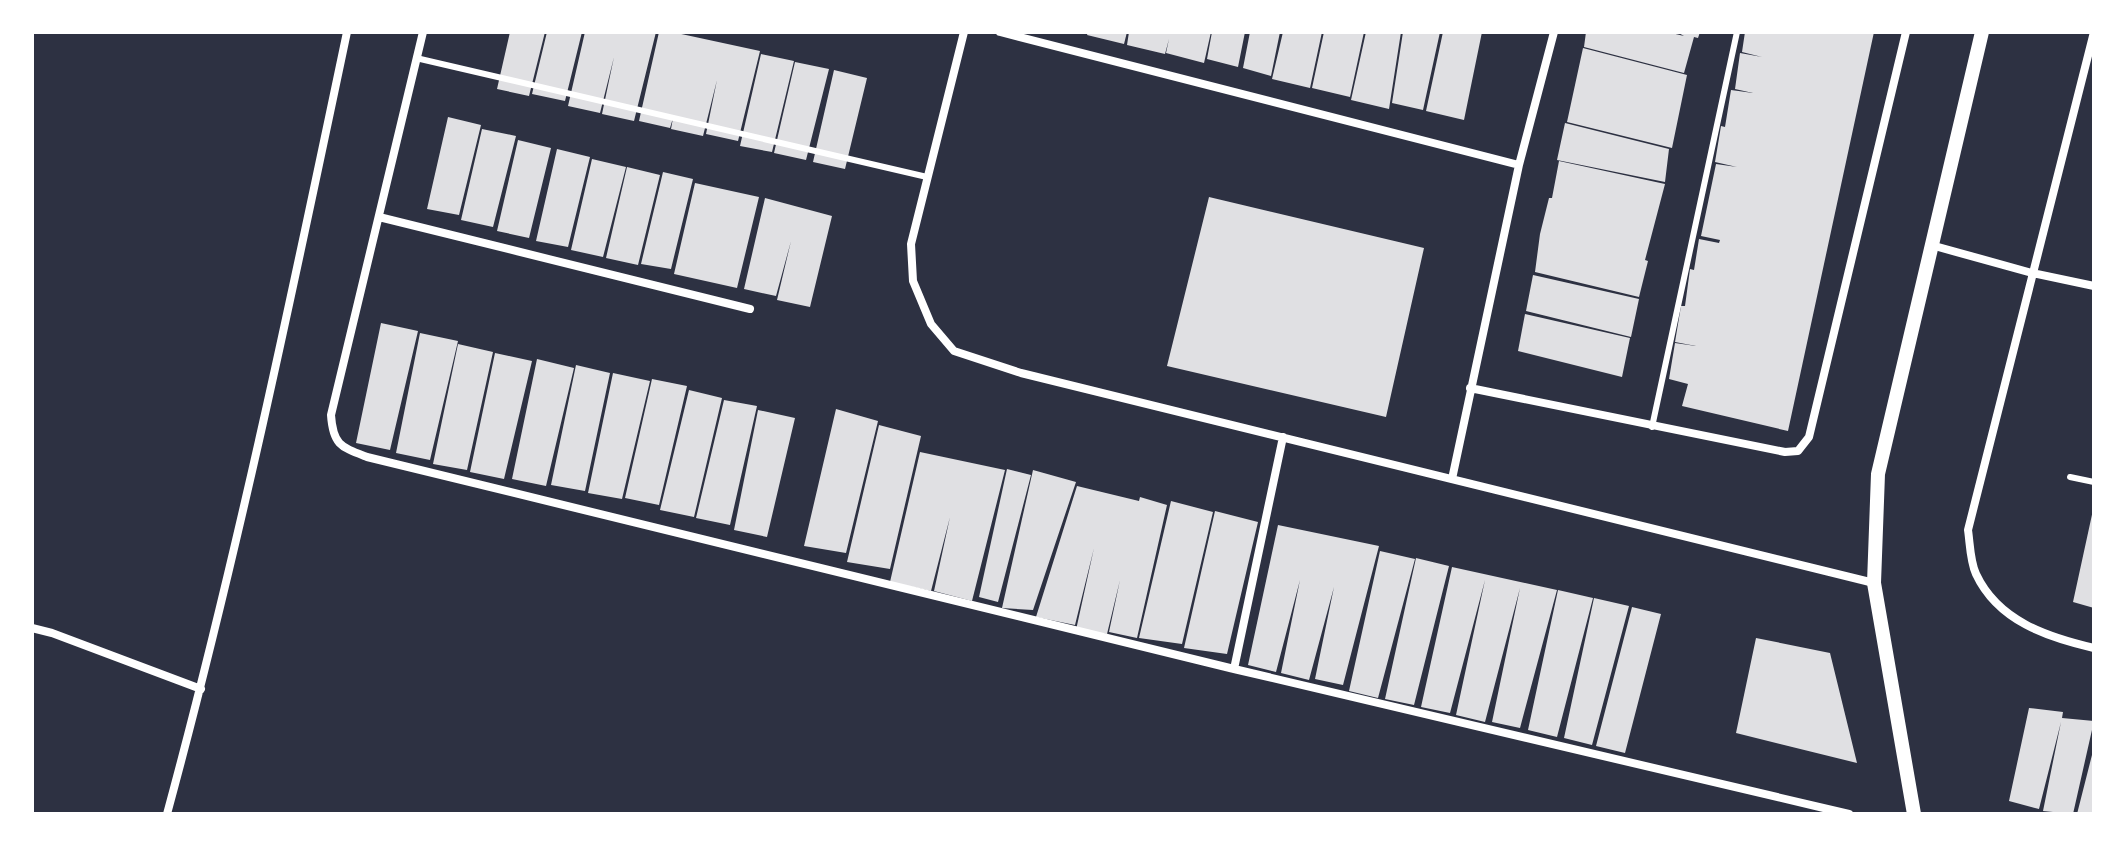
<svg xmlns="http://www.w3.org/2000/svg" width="2126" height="846" viewBox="0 0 2126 846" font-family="Karla,sans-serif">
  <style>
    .building { fill: #e0e0e3 }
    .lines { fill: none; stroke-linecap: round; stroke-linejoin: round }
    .service { stroke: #fff; stroke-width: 6 }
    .minor { stroke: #fff; stroke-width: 8 }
    .tertiary { stroke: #fff; stroke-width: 14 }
  </style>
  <rect width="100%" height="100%" fill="#2d3142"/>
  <path class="building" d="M510,32H545L529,96L497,89Z
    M547,32H582L565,101L532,94Z
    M585,32H656L634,121L602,114L614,57L600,113L568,106Z
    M659,32H672L760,51L738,141L706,134L717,80L703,136L671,129L673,118L670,128L639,121Z
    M1088,32H1127L1124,44L1087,35Z
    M1129,32H1211L1204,63L1166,53L1169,39L1165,54L1127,45Z
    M1212,32H1245L1238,67L1207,59Z
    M1250,32H1280L1271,76L1243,68Z
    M1283,32H1322L1310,88L1272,79Z
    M1324,32H1364L1350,97L1312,88Z
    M1366,32H1401L1389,109L1351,100Z
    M1403,32H1440L1423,110L1392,103Z
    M1443,32H1482L1464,120L1426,111Z
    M1586,32H1667L1684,36L1677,32H1700L1698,38L1694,37L1684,73L1584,47Z
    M1745,32H1874L1788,431L1682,406L1688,384L1669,379L1675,343L1696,346L1675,342L1681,306H1685L1690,269L1694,270L1699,239L1719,243L1720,240L1701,236L1716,164L1737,167L1715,162L1721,126L1725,127L1731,90L1753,93L1735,89L1740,53L1762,57L1742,52Z
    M1583,48L1687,75L1672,148L1567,122Z
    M761,54L794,61L772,152L740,146Z
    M795,62L829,69L806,160L774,153Z
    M834,70L867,78L845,169L813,162Z
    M448,117L481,125L459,215L427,209Z
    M1565,123L1669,149L1665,182L1557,160Z
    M482,129L516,136L493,227L461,220Z
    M518,140L551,148L529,238L497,231Z
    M557,149L590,157L568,247L536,241Z
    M592,159L626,167L603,257L571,250Z
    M1559,161L1665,184L1645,260L1648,261L1639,297L1535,272L1540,234L1549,198H1552Z
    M627,167L660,175L638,265L606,258Z
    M663,172L693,179L671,269L641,264Z
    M695,183L759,197L737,288L674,274Z
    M1209,197L1424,248L1386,417L1167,366Z
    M765,198L832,216L810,307L777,300L791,241L776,296L744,289Z
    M1533,275L1639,299L1631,337L1526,311Z
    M1525,314L1630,338L1622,377L1518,351Z
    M381,323L418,331L390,450L356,443Z
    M420,333L458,341L430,460L396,453Z
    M458,344L493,352L467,470L433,464Z
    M495,353L532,361L504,479L470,472Z
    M537,359L574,368L546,486L512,479Z
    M576,365L610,373L585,491L551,485Z
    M613,373L650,381L622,499L588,493Z
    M652,379L687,386L659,505L625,498Z
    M689,390L722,398L694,517L660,510Z
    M724,400L757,406L730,525L696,518Z
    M836,409L878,421L846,553L804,546Z
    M758,410L795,418L767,537L734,530Z
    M879,425L921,436L890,569L847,562Z
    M920,452L1005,470L972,601L934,591L950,517L931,591L890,582Z
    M1007,469L1031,475L998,602L979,597Z
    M1033,470L1076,482L1033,610L1002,608Z
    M1077,486L1139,501L1140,497L1167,505L1137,638L1109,632L1120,580L1107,634L1076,630L1094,548L1075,625L1036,617Z
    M1171,501L1213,512L1182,644L1139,638Z
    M2093,510H2094V608L2073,602Z
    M1215,511L1258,522L1227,654L1184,648Z
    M1278,525L1379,546L1343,685L1315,679L1334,587L1309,680L1281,673L1300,580L1276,672L1248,665Z
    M1380,551L1415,559L1378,698L1349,691Z
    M1416,558L1449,566L1414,705L1385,699Z
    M1452,567L1557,590L1520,728L1492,722L1520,588L1485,722L1456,715L1485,580L1450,713L1421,707Z
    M1558,590L1593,598L1557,737L1528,730Z
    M1594,598L1629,606L1592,745L1564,738Z
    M1632,607L1661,614L1625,753L1596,746Z
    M1756,638L1830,653L1857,763L1736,733Z
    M2029,708L2063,712L2062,718L2094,721L2073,814L2043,811L2061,722L2039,809L2009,801Z
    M2093,751L2094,814H2077Z"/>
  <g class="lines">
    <path class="service" d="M416,58L927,177
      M1652,427L1737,32
      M2070,477L2094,482"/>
    <path class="minor" d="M423,32L331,415C333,445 341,447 367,457L1234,669L1849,814
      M964,32L911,244L913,281L931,324L954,351L1021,373L1874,583
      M1000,32L1519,165
      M2094,32L1968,530C1970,543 1970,561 1976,574C1998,621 2047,637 2094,648
      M379,217L750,309
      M1931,245L2032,273L2094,286
      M1470,388L1785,452L1798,451L1809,437L1906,32
      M1452,479L1519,165L1554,32
      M32,628L52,633L201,689
      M1234,669L1283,437
      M167,814C237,556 292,294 347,32"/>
    <path class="tertiary" d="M1914,814L1874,583L1878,474L1982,32"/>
  </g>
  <rect width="2126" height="846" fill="none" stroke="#ffffff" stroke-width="68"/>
</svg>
